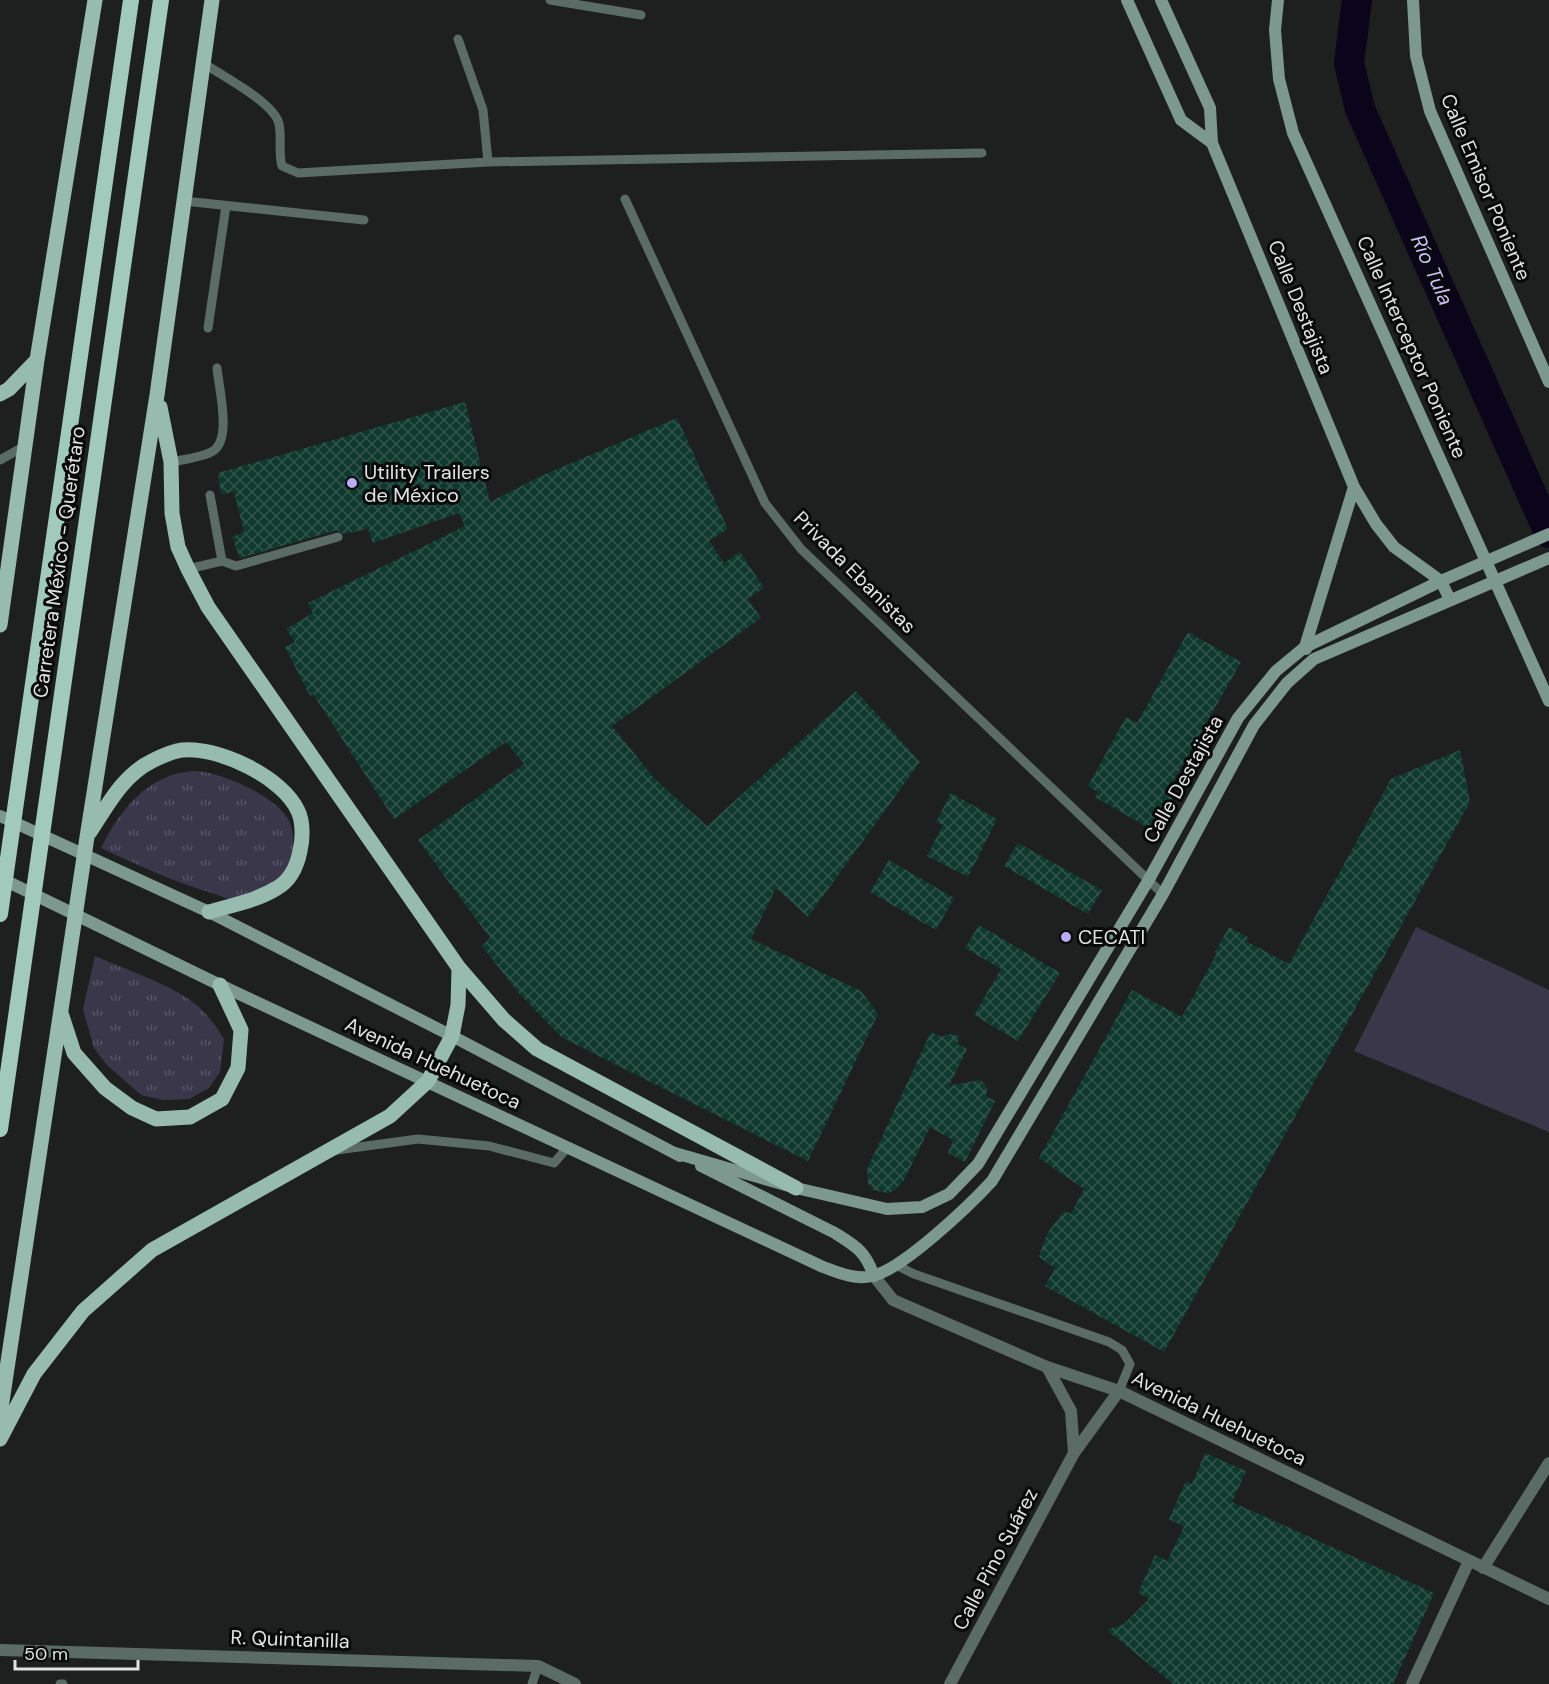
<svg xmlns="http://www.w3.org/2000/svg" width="1549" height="1684" viewBox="0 0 1549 1684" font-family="'DM Sans',sans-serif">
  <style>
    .grass { fill: url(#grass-tufts) }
    .pitch { fill: #3b374b }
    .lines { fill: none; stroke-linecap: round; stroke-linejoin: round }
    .river { stroke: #0b041b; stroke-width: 30 }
    .building { fill: url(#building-cross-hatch) }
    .service { stroke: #5b6c66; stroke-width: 9 }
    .minor { stroke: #5b6c66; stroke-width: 12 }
    .secondary { stroke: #7d988f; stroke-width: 12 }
    .primary { stroke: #97bbae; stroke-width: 15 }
    .trunk { stroke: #a2cabc; stroke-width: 16 }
    .poi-dot { fill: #bcaaf6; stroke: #080909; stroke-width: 2 }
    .labels { text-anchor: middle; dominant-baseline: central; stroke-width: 6; stroke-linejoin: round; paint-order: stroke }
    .street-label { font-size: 20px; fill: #e0e3e2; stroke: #080909 }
    .poi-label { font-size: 20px; fill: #e0e3e2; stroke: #080909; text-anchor: start }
    .water-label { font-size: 21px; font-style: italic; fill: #cbbef8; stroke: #080909 }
  </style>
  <defs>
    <pattern id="grass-tufts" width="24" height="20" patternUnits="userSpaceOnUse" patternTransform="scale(1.5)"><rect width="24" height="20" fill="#3b374b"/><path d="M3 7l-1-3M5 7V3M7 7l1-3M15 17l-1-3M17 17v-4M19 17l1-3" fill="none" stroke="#575465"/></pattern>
    <pattern id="building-cross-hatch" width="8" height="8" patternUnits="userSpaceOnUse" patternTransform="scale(1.5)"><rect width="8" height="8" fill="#0f392e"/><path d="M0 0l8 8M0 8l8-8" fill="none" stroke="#32564c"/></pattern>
  </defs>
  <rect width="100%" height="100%" fill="#1d201f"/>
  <path class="grass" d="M193,771C219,771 275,795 288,819C298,836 293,869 279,883C274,887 243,899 237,900C230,901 221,896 215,894C174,882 140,866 101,848C120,810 148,774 193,771Z
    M95,956C124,969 170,984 194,1003C206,1012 216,1026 224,1039L220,1072L209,1088L189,1099L163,1100L141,1095L107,1065L94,1048L83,1009Z"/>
  <path class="pitch" d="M1416,927L1549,990V1132L1354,1051Z"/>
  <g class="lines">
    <path class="river" d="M1357,0L1349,63L1360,109L1549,533"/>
  </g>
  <path class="building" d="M465,402L490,502L541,476L677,418L728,529L709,541L724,563L740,552L764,588L748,599L761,618L612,726L654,778L707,826L856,691L920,762L808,917L776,888L751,939L861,991L878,1014L808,1161L561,1037L517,991L482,946L490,938L418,840L524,764L506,742L394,819L313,694L310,696L285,647L295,642L286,629L313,613L308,603L465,526L459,513L373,543L368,529L344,534L337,530L240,558L232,537L244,532L234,492L221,494L218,473Z
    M1188,632L1241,662L1169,789L1176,792L1154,831L1095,797L1098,792L1088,786L1126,717L1137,723Z
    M1460,750L1470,802L1164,1352L1045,1286L1055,1268L1039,1257L1043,1243L1049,1231L1064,1211L1071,1214L1084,1189L1039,1158L1132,990L1182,1017L1217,953L1215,952L1229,927L1248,937L1246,941L1289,964L1391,779Z
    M951,793L997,819L968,877L927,856L943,825L936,822Z
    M1018,843L1102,890L1088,914L1004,866Z
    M889,860L954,898L936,930L870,892Z
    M979,925L1060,973L1018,1041L974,1015L1001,969L965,948Z
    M931,1032L942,1037L948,1034L960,1036L957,1044L967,1049L949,1086L978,1080L984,1082L987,1089L986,1096L995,1101L965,1162L948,1153L953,1140L930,1127L903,1182L895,1190L888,1193L873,1190L868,1184L867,1169Z
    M1205,1453L1246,1471L1232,1502L1434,1593L1393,1684H1173L1107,1630L1124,1624L1149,1599L1138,1593L1155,1555L1167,1561L1184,1527L1169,1519L1186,1481L1192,1484Z"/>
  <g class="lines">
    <path class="service" d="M550,0L641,15
      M458,39L483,110L488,162
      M203,63C221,75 275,103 279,124C282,138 278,152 282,166L298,173L488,162L982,153
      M625,199L765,503L801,549L1163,894
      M184,201L364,220
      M208,328L226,206
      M0,460L25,446
      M171,462C181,460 204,457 213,451C232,439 219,389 217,368
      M210,495L222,561
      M188,569L222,561L236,566L338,537
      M337,1150L418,1139L489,1146L554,1163L567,1148
      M896,1265L914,1274L1109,1342L1122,1350L1130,1364L1119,1391
      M60,1684H63
      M532,1684L538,1666"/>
    <path class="minor" d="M874,1276L893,1300L1047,1367L1119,1391L1549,1599
      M1047,1367L1071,1411L1074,1453
      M1483,1568L1549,1463
      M0,1650L538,1666L575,1684
      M950,1684L1074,1453L1119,1391
      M1412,1684L1469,1561"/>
    <path class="secondary" d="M1127,0L1181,120L1212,143
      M1161,0L1210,108L1212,143L1354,487L1376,524L1394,547L1441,581L1450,600
      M1278,0L1275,30L1279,79L1293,133L1549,701
      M1413,0L1416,56L1430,111L1549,382
      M1306,649L1305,647L1354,487
      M0,816L209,912L452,1036L680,1156
      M0,878L220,985L823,1267C839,1273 855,1280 872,1276C902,1270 970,1205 992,1181L1163,894L1254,725L1287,683L1314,659L1549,558
      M675,1153L796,1188L887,1209L922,1207L949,1194L978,1164L1148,881L1238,718L1276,671L1305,647L1441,581L1549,534
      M701,1166L835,1233C857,1247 865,1251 874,1276"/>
    <path class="primary" d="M0,394L9,389L37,360
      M0,625L37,360L95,0
      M90,832C107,806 123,775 152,761C160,757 173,751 182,750C217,746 283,777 298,811C303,821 303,839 300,851C297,866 291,880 277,888C256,901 232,905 209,912
      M459,968L504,1020L537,1049L796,1188
      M61,1013L74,1053L105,1088L132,1108L156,1119L190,1117L222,1099L238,1068L241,1030L220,985
      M0,1415L87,837L157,395L212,0
      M0,1439L34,1374L83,1311L152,1250L390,1116L428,1081L452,1036L458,1005L459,968L208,607L188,569L178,547L172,513L171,462L160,407"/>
    <path class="trunk" d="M0,914L131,0
      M0,1129L161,0"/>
  </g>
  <g class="poi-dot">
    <circle cx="352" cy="483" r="6"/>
    <circle cx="1066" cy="937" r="6"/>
  </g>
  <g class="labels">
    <g class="street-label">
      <text transform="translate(1486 187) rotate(67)">Calle Emisor Poniente</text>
      <text transform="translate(1301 307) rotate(68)">Calle Destajista</text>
      <text transform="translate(1412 347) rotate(66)">Calle Interceptor Poniente</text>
      <text transform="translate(59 562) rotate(-82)">Carretera México - Querétaro</text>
      <text transform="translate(855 572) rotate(45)">Privada Ebanistas</text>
      <text transform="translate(1183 779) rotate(-61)">Calle Destajista</text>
      <text transform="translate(433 1063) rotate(25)">Avenida Huehuetoca</text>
      <text transform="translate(1219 1418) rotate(26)">Avenida Huehuetoca</text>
      <text transform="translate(995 1559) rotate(-62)">Calle Pino Suárez</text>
      <text transform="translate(290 1639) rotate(2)">R. Quintanilla</text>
    </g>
    <g class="poi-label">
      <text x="364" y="472">Utility Trailers<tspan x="364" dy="23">de México</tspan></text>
      <text x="1078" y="937">CECATI</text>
    </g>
    <g class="water-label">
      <text transform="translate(1432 270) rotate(66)">Río Tula</text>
    </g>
  </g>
  <path d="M15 1660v9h123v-9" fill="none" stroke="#e0e3e2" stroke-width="3"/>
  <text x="24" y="1660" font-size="18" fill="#e0e3e2" stroke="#080909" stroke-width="4.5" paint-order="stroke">50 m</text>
</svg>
